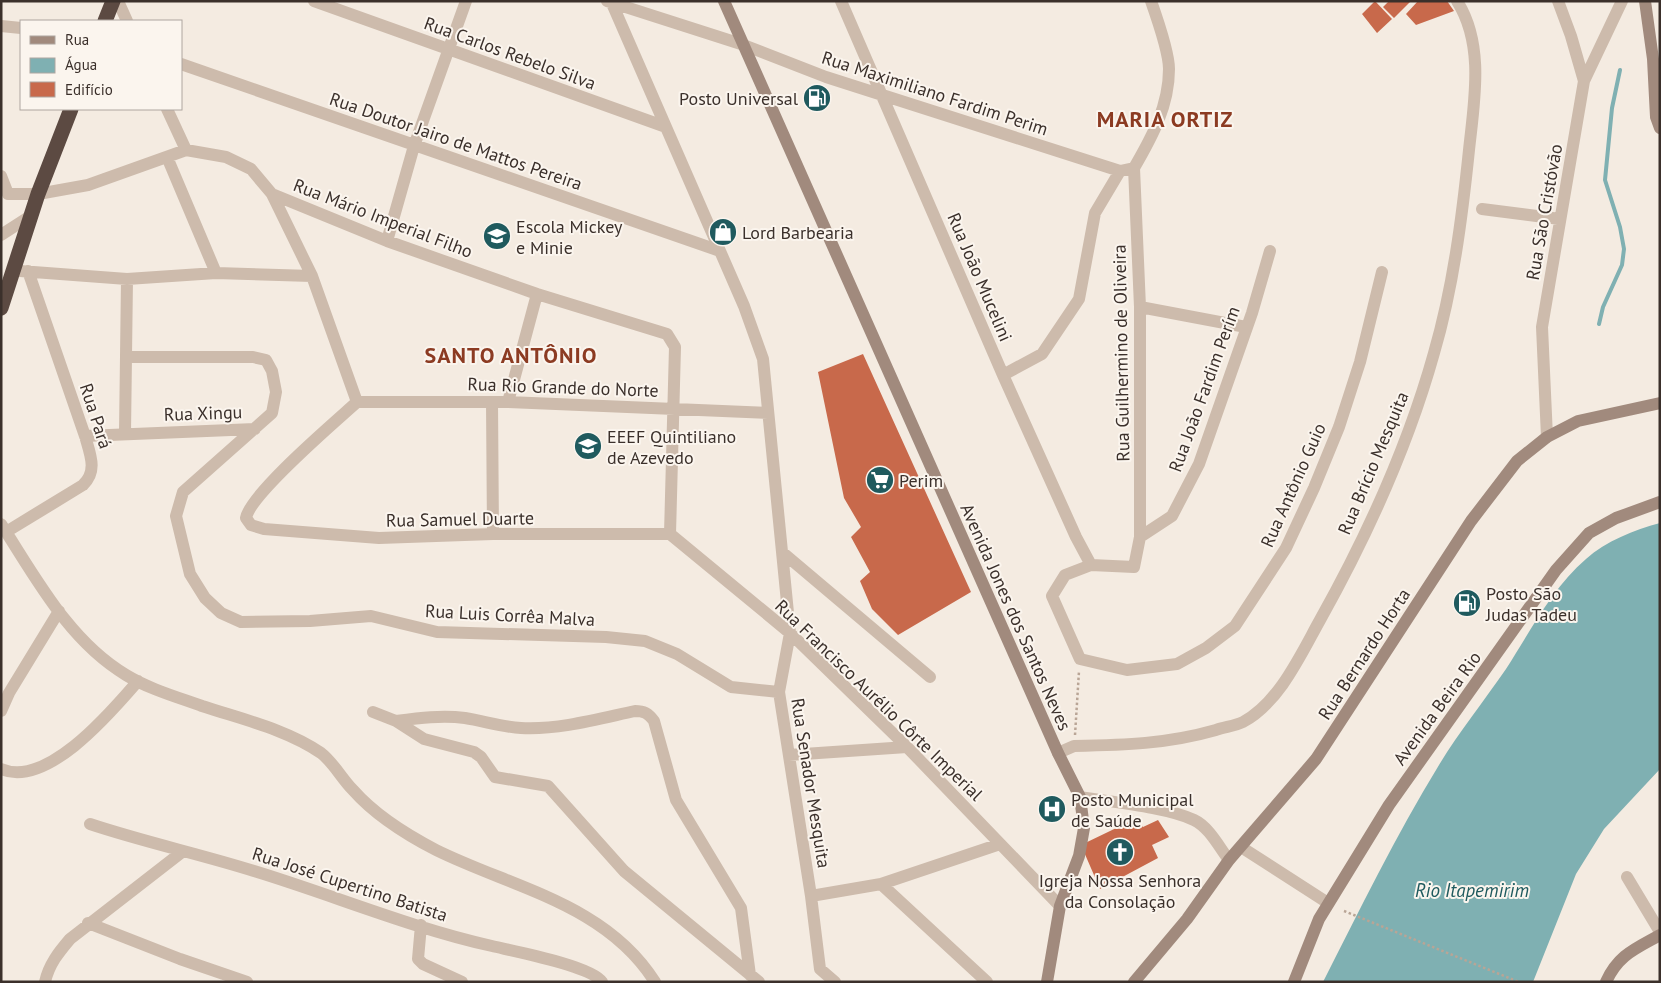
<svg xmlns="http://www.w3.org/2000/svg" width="1661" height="983" viewBox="0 0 1661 983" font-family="'PT Sans',sans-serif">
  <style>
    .water { fill: #7fb0b2 }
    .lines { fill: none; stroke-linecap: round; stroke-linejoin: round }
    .stream { stroke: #7fb0b2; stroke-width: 4 }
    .building { fill: #c8694b }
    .path { stroke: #b9a596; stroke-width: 2.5; stroke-dasharray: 2.5 2.5; stroke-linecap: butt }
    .street { stroke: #cdbbac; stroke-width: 12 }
    .secondary { stroke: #a18a7d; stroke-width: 12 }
    .highway { stroke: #5c4a42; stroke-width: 15 }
    .labels { text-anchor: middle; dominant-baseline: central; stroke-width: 4; stroke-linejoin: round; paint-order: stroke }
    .street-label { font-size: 18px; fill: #3b302b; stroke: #fbf5ee }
    .poi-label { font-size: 18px; fill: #3b302b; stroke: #fbf5ee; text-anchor: start }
    .water-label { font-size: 19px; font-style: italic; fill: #1f5a5e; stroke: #fbf5ee }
    .district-label { font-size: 22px; font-weight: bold; letter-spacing: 1px; fill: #8c3b22; stroke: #fbf5ee }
  </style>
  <rect width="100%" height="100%" fill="#f4ebe1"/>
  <path class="water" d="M1660,523V769L1604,829L1576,874L1533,982H1323C1360,909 1396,835 1439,765C1459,732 1484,701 1506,669C1530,632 1552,588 1586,559C1606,541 1634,530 1660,523Z"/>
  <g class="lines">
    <path class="stream" d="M1599,324L1603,307L1622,265L1624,249L1620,227L1605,180L1612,108L1620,70"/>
  </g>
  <path class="building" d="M1375,1L1392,19L1377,33L1362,14Z
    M1389,1H1411L1394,18L1383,7Z
    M1418,1H1447L1454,11L1416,25L1406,14Z
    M863,354L971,592L898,635L872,609L860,581L870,572L851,537L861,527L844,498L818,372Z
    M1137,818L1143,827L1158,820L1169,837L1152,845L1158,858L1100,889L1081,845Z"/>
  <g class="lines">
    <path class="path" d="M1075,735L1079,671
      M1344,911L1519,982"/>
    <path class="street" d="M118,1L127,21
      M314,1L666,127
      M607,1L741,44L826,77L1120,171
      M611,1L744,306L763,359L790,633L779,692L811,896L820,969L835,982
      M841,1L1003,375L1076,537L1091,565
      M1558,1L1571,36L1584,81
      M1,26L21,28
      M181,64L720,251
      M167,109L186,150
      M167,157L216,273
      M1134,168L1140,307V537
      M1,176L8,194H38L88,185L186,150L226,157L251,169L272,194L312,276L357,402
      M272,194L387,241L537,294L667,334L675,347L670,534
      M1482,209L1560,219
      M1,235L32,215
      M387,241L414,146L466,1
      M1270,251L1252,313L1199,464L1172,516L1140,537L1134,567L1091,565L1065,575L1052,596L1080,659L1127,670L1177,664L1206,648L1235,626L1286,548L1314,488L1339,427L1360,362L1382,272
      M20,271L127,279L216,273L312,276
      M1140,307L1246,327
      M128,357H253L266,360L272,371L276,392L272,413L183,492L176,516L190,574L205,598L221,613L241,622L310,621L371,616L437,632L606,637L645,641L677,654L731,687L779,692
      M1003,375L1042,354L1079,299L1095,213L1120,171L1134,168C1152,137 1169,106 1169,69C1169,52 1157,18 1151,1
      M357,402C335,422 250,494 246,518L251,525L264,529L379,538L493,534H670
      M357,402H508L768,413
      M492,402L493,534
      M508,402L537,294
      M125,433L127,279
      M85,436L255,429
      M1547,437L1542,327L1584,81L1622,1
      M1,524C36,578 69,641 126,675C149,689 177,697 202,706C241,719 286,729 321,753C333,762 342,779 353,790C375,815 407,835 436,850C513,888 606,904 655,982
      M6,532L83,485C98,471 90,454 85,436L28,271
      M670,534L790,633L907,747L1060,906
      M782,552L930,677
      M1,711L9,693L59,611
      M373,712L396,721L424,739L474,752L481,757L495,777L548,786L624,871L759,982
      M396,721C419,718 442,715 465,718C484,721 502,727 521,728C559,730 598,719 635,711C644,711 648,713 654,721L676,800L741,908L750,975
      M1058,753L1074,746C1124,745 1167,744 1216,730C1224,727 1235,726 1243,722C1279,703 1301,654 1320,620C1367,536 1408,446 1434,353C1453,288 1462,218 1469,150C1474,102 1485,45 1457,1
      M789,755L907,747
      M1,769C47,789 112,711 138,681
      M1080,797C1110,802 1167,807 1194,820C1209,827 1219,847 1229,860
      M90,824C144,842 200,854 254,871C333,895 411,928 492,946C513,951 592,966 602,982
      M1241,847L1328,903
      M1627,877L1660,932
      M881,884L987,982
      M811,896L881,884L1000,844
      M88,923L180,959L247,982
      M421,925L418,959L423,964L462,982
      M45,982C49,964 59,952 70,939L182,852"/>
    <path class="secondary" d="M724,1L1058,753L1080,797L1084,828L1079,856L1060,906L1047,982
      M1645,1L1653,59L1656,117L1660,128
      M1134,982L1187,919L1229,860L1316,759L1471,521L1517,461L1547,437L1578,421L1660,403
      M1294,982L1319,919L1389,805L1556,570L1589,533L1616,518L1660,502
      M1606,982C1618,955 1635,949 1660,935"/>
    <path class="highway" d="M105,21L113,1
      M1,308L38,194L71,109"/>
  </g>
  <defs>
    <symbol id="fuel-disc" viewBox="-11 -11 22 22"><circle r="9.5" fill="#1f5a5e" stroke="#fbf5ee"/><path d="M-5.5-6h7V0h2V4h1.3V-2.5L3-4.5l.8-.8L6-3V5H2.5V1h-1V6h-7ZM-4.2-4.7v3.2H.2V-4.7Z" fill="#fff"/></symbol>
    <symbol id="shop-disc" viewBox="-11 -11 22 22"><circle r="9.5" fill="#1f5a5e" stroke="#fbf5ee"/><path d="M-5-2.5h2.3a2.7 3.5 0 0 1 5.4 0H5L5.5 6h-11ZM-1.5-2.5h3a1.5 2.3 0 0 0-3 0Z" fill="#fff"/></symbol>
    <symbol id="school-disc" viewBox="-11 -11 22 22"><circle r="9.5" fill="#1f5a5e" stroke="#fbf5ee"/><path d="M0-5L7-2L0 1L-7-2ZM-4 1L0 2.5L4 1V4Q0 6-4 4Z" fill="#fff"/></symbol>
    <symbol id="supermarket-disc" viewBox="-11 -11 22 22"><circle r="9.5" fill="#1f5a5e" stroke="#fbf5ee"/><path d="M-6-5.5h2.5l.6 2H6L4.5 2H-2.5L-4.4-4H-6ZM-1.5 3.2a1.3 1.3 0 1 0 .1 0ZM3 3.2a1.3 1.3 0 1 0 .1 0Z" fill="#fff"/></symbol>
    <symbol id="hospital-disc" viewBox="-11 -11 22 22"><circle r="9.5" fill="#1f5a5e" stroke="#fbf5ee"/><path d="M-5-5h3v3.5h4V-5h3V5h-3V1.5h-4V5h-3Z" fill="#fff"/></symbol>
    <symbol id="church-disc" viewBox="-11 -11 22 22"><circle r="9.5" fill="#1f5a5e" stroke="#fbf5ee"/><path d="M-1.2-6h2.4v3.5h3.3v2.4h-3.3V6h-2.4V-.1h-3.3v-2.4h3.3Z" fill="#fff"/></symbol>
  </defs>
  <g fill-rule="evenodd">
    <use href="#fuel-disc" x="801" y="82" width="32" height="32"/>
    <use href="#shop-disc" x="707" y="216" width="32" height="32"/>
    <use href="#school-disc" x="481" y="220" width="32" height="32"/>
    <use href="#school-disc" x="572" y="430" width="32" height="32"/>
    <use href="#supermarket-disc" x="864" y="464" width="32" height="32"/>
    <use href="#fuel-disc" x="1451" y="587" width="32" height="32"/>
    <use href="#hospital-disc" x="1036" y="793" width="32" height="32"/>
    <use href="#church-disc" x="1104" y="836" width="32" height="32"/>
  </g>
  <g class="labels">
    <g class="street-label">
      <text transform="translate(510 53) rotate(20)">Rua Carlos Rebelo Silva</text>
      <text transform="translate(935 93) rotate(18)">Rua Maximiliano Fardim Perim</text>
      <text transform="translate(456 141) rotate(19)">Rua Doutor Jairo de Mattos Pereira</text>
      <text transform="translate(1544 212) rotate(-80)">Rua São Cristóvão</text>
      <text transform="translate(383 218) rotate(21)">Rua Mário Imperial Filho</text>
      <text transform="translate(980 277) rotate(67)">Rua João Mucelini</text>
      <text transform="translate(1121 353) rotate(-91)">Rua Guilhermino de Oliveira</text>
      <text transform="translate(563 387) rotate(2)">Rua Rio Grande do Norte</text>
      <text transform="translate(1204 389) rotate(-70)">Rua João Fardim Perím</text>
      <text transform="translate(203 413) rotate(-2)">Rua Xingu</text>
      <text transform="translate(96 416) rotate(72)">Rua Pará</text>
      <text transform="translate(1373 463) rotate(-67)">Rua Brício Mesquita</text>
      <text transform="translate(1293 485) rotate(-66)">Rua Antônio Guio</text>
      <text transform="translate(460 519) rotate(-1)">Rua Samuel Duarte</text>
      <text transform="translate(510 615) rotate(3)">Rua Luis Corrêa Malva</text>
      <text transform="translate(1016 617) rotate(66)">Avenida Jones dos Santos Neves</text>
      <text transform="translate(1364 654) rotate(-57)">Rua Bernardo Horta</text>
      <text transform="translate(879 700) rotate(44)">Rua Francisco Aurélio Côrte Imperial</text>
      <text transform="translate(1437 708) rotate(-54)">Avenida Beira Rio</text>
      <text transform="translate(811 783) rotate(81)">Rua Senador Mesquita</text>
      <text transform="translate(350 884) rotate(18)">Rua José Cupertino Batista</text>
    </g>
    <g class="poi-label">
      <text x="798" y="98" text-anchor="end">Posto Universal</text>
      <text x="516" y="226">Escola Mickey<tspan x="516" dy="21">e Minie</tspan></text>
      <text x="742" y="232">Lord Barbearia</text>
      <text x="607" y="436">EEEF Quintiliano<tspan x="607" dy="21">de Azevedo</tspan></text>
      <text x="899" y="480">Perim</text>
      <text x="1486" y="593">Posto São<tspan x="1486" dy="21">Judas Tadeu</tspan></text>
      <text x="1071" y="799">Posto Municipal<tspan x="1071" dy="21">de Saúde</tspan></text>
      <text x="1120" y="880" text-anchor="middle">Igreja Nossa Senhora<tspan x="1120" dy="21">da Consolação</tspan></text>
    </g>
    <g class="water-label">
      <text x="1472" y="890">Rio Itapemirim</text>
    </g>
    <g class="district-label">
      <text x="1165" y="119">MARIA ORTIZ</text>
      <text x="511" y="355">SANTO ANTÔNIO</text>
    </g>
  </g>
  <rect width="1661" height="983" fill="none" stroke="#3b302b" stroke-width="5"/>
  <rect x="20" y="20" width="162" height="90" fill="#fbf5ee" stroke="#aea6a0"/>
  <rect x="30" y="36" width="25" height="8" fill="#a18a7d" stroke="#aea6a0"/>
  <text x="65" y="45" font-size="15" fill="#3b302b">Rua</text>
  <rect x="30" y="58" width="25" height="15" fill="#7fb0b2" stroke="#aea6a0"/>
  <text x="65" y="70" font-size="15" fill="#3b302b">Água</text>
  <rect x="30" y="82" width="25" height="15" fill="#c8694b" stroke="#aea6a0"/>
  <text x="65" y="95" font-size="15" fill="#3b302b">Edifício</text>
</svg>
